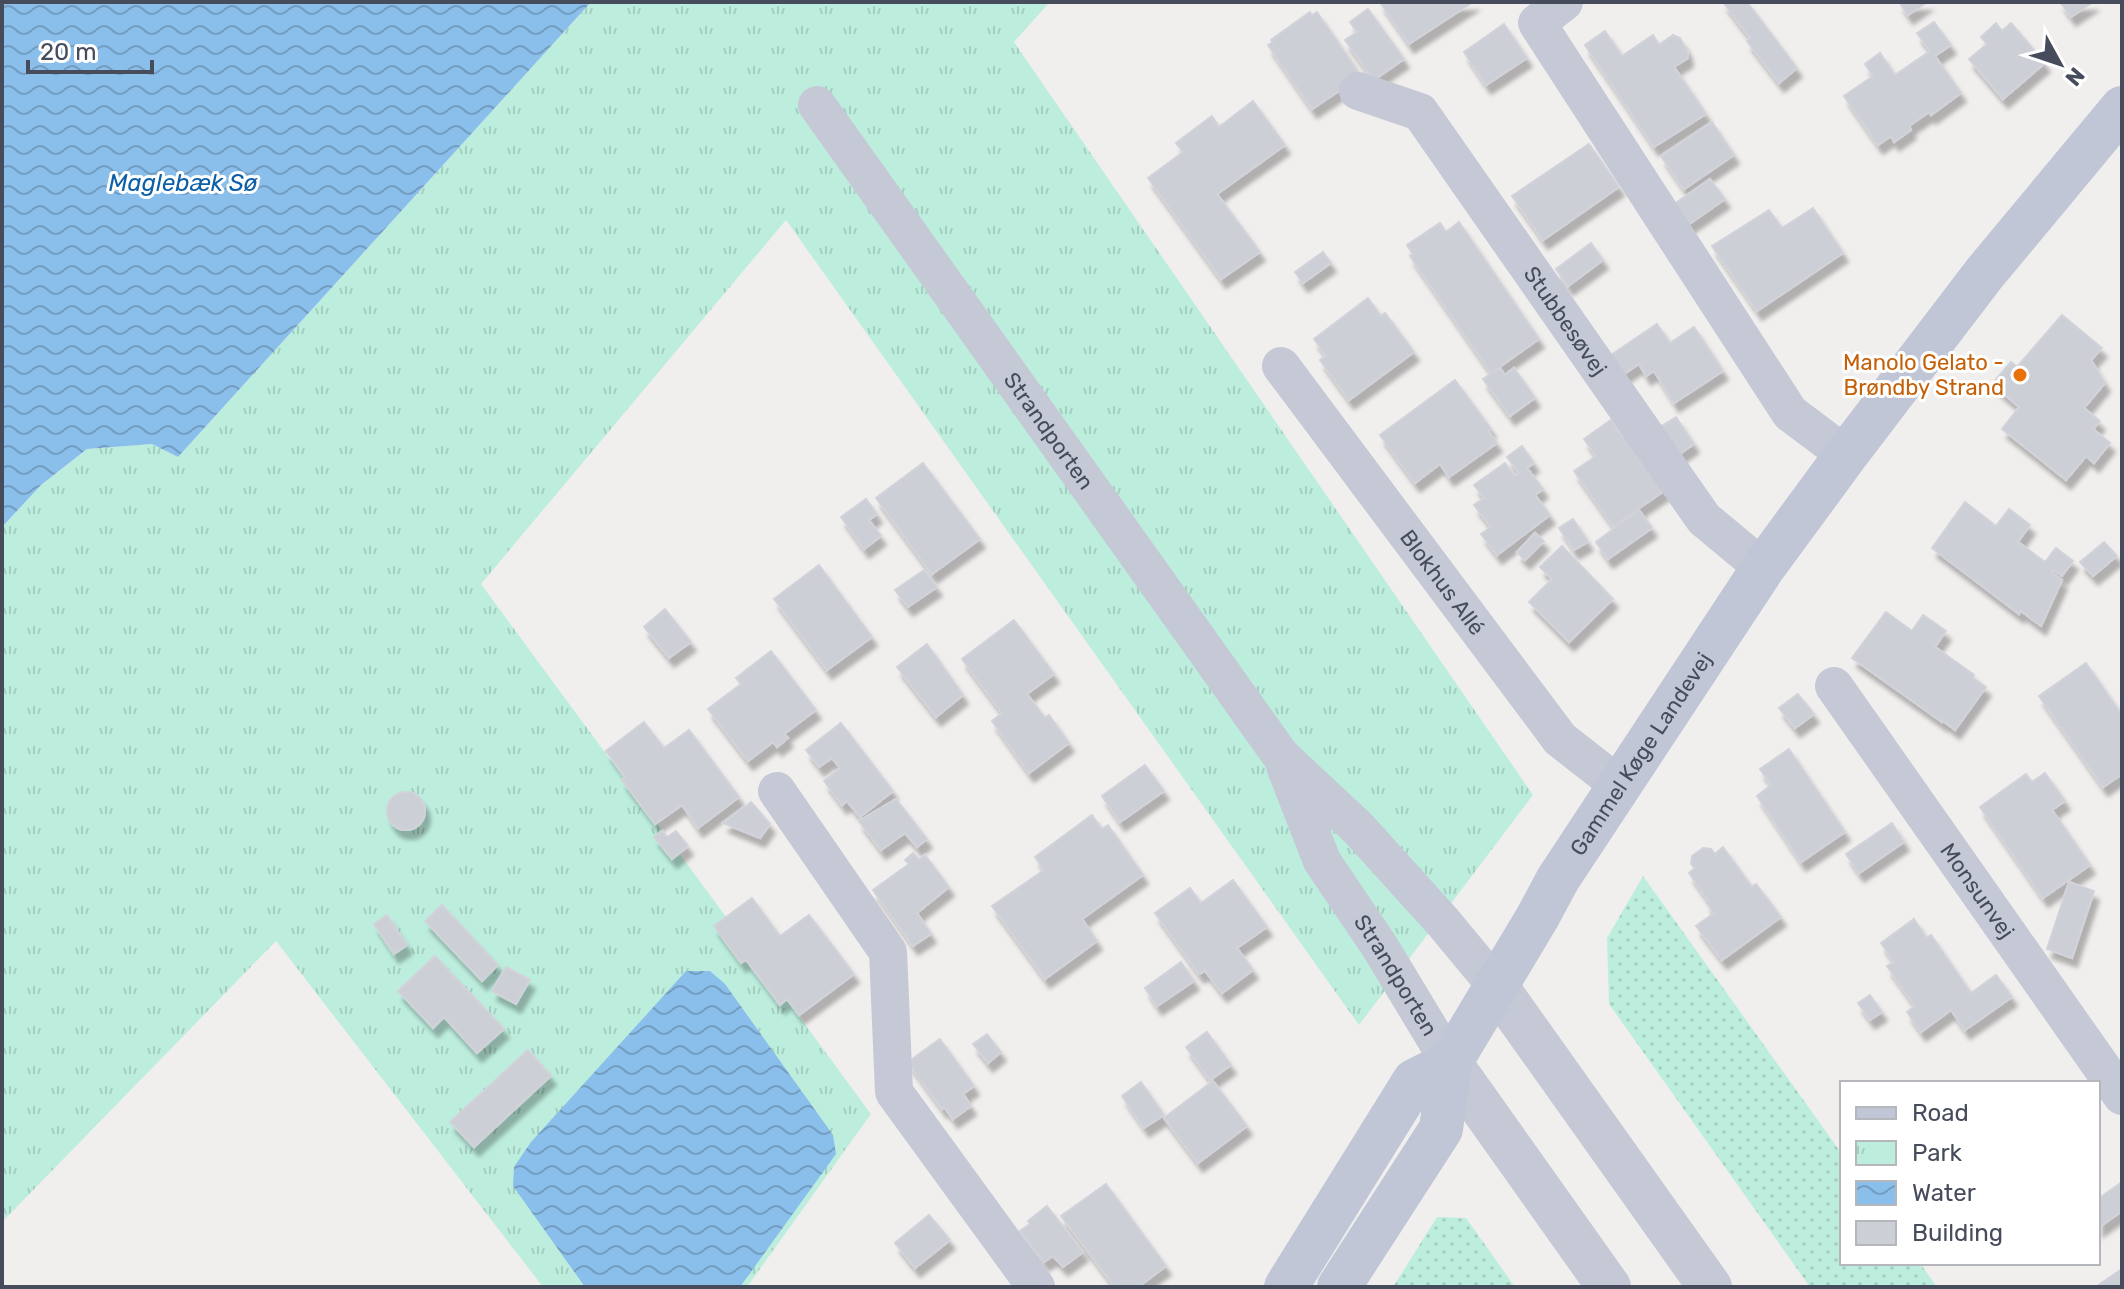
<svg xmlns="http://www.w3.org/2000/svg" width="2124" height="1289" viewBox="0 0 2124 1289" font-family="Rubik,sans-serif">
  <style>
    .grass { fill: url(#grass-dots) }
    .park { fill: url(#park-tufts) }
    .water { fill: url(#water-waves) }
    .building { fill: #cdcfd6; stroke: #d2d2da; stroke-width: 2; filter: url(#shadow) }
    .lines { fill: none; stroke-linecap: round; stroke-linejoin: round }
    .minor { stroke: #c5c9d5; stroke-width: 38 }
    .tertiary { stroke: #c5c9d5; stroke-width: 44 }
    .secondary { stroke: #c1c6d7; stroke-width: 44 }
    .food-dot { fill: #e8710a; stroke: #fff; stroke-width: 3 }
    .labels { text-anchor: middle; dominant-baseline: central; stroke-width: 6; stroke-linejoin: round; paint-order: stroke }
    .street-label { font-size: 22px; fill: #464c5b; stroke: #fff }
    .food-label { font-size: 22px; fill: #c56008; stroke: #fff; text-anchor: end }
    .water-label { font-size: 24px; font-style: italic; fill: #0d5fa7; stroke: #fff }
  </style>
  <defs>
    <pattern id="grass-dots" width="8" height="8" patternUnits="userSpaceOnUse" patternTransform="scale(2)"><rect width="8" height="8" fill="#bdeedd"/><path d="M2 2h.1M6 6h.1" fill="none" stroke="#a4cec0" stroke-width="1.8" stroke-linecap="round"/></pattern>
    <pattern id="park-tufts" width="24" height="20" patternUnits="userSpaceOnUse" patternTransform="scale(2)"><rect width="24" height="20" fill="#bdeedd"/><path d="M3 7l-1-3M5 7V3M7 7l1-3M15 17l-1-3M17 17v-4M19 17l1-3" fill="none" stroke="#a4cec0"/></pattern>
    <pattern id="water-waves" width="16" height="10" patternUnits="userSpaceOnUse" patternTransform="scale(2)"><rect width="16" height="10" fill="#8abeeb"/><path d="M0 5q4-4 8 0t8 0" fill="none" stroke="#739dc1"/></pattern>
    <filter id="shadow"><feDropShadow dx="5" dy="9" stdDeviation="2" flood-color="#0004"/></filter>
  </defs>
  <rect width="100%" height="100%" fill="#f1efee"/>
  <path class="grass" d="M1643,876L1842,1154V1263H1920L1937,1287H1810L1609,1004L1607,938Z
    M1437,1217L1466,1218L1515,1287H1393Z"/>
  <path class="park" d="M591,2H1050L1014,42L1533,795L1359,1025L786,220L481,584L871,1114L747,1287H543L276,941L2,1222V527L41,485L87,449L152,444L178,457Z"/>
  <path class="water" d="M2,2H591L178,457L152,444L87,449L41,485L2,527Z
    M686,971H710L725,984L833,1135L836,1154L740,1287H585L513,1186L514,1167L531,1142Z"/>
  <path class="building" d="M1380,2H1473L1409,44Z
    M1723,2H1747L1797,68L1779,83L1747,41L1750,38Z
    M1899,2H1927L1908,15Z
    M2060,2H2093L2071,17Z
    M1368,9L1404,59L1374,80L1345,40L1357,32L1350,22Z
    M1310,12L1312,15L1317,12L1361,76L1312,109L1268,45L1273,42L1271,40Z
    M1934,22L1951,45L1935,56L1961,93L1931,115L1929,112L1909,126L1911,130L1894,142L1891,136L1878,145L1844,96L1873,76L1865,64L1880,53L1895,75L1930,51L1917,33Z
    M1996,23L2002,31L2011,23L2045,63L2003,99L1969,59L1987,44L1981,37Z
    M1504,24L1527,58L1486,85L1464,52Z
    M1605,31L1622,56L1653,35L1659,45L1673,35L1680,38L1687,50L1688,58L1674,67L1706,114L1654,147L1585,45Z
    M1253,101L1285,145L1217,194L1260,252L1221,279L1148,178L1183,152L1176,143L1212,116L1219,127Z
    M1712,122L1734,155L1684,189L1661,156Z
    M1589,144L1619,187L1543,240L1512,196Z
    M1710,179L1725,199L1685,227L1670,207Z
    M1813,208L1843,253L1757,311L1712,246L1769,210L1782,228Z
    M1459,222L1539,339L1491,373L1410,256L1413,254L1407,245L1440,223L1446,232Z
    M1591,243L1603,260L1568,286L1556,269Z
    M1323,252L1331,263L1303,283L1295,272Z
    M1368,298L1381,316L1385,313L1414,352L1349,400L1320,360L1326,356L1314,339Z
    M2062,315L2102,348L2091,360L2105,383L2084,408L2100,421L2093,429L2110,443L2094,463L2086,456L2066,480L2002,429L2019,407L1992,384L2011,362L2017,367Z
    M1657,324L1670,343L1694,327L1723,371L1674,403L1654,371L1646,376L1639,364L1621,376L1608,357Z
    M1500,368L1505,375L1514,368L1535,398L1510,416L1483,379Z
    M1455,380L1491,429L1488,431L1497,443L1449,477L1440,464L1415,483L1380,435Z
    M1676,417L1694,444L1678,455L1660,427Z
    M1611,420L1623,438L1629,434L1667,489L1613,526L1574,471L1596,456L1584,439Z
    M1522,446L1534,463L1527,468L1543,489L1535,495L1550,515L1497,555L1481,534L1491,527L1474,505L1484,498L1474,485L1505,463L1515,476L1519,473L1507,457Z
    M923,463L980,539L932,574L876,498Z
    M866,499L877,514L869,520L881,536L864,549L841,517Z
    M1965,502L1996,526L2009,509L2030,525L2018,542L2045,562L2056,548L2073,561L2062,576L2053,570L2051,572L2062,580L2041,626L2021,611L2019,614L1932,548Z
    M1639,510L1652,528L1608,559L1596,542Z
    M1573,519L1588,542L1574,550L1559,528Z
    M1535,533L1544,541L1525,560L1517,552Z
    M2104,542L2117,556L2093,576L2080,562Z
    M1562,546L1613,599L1569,642L1529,602L1552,579L1540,567Z
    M819,565L872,637L827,670L774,599Z
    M924,570L937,587L908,607L895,590Z
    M665,609L691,642L669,658L644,627Z
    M1886,612L1912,631L1923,615L1946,631L1935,647L1974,675L1973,678L1986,687L1955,730L1942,720V722L1852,658Z
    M1014,620L1054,674L1027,694L1045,718L1049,715L1069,743L1029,773L992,721L1002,713L962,659Z
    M927,644L963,695L936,717L897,667Z
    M771,651L816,710L784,734L788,738L777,747L773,742L748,761L708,709L741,684L736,678Z
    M2086,663L2122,715V774L2103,787L2039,696Z
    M1798,694L1814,714L1795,728L1779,708Z
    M644,722L664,748L689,730L739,797L698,828L682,805L655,824L622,780L625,777L606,751Z
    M841,723L893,791L860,817L847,801L842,805L824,781L840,768L832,758L819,767L806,750Z
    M1789,749L1845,832L1801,862L1757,796L1771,785L1760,769Z
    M1145,765L1164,791L1120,822L1102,796Z
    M2045,773L2065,801L2052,810L2090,865L2043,898L1980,807L2026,774L2032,782Z
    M387 811a19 19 0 1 1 38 0a19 19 0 1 1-38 0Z
    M896,799L927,839L917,847L905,833L881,850L859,821Z
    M751,802L770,824L760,838L723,823Z
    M1092,815L1102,829L1108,825L1143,875L1082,919L1097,941L1045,979L992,906L1044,870L1035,857Z
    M1892,823L1904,842L1859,873L1846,854Z
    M662,831L667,837L676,831L688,846L672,859L654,837Z
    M1723,847L1752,887L1756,884L1781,917L1722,960L1696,926L1714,913L1706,902L1708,900L1689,873L1695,868L1691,864L1692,856L1703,848L1711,849L1715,854Z
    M913,853L919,860L925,855L949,887L917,913L931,934L913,946L873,890L909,864L905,860Z
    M1233,880L1267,927L1237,948L1253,970L1222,993L1205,971L1199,974L1155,913L1190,888L1201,903Z
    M2069,882L2094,891L2072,958L2047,949Z
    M752,898L780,936L809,915L854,974L799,1015L787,999L780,1005L746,960L741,963L714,926Z
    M442,905L498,965L482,981L425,921Z
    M387,915L407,945L394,954L374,924Z
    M1914,919L1927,938L1931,935L1971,993L1996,975L2012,997L1965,1030L1951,1010L1921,1032L1907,1012L1915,1006L1887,966L1894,962L1881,943Z
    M435,956L504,1029L477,1053L444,1017L433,1028L398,991Z
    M1181,962L1194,981L1157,1006L1145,988Z
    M506,967L530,980L516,1004L492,991Z
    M1870,995L1882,1012L1870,1020L1858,1003Z
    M1207,1032L1231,1065L1210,1080L1186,1047Z
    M987,1034L1001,1052L988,1063L973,1044Z
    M940,1039L974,1086L963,1094L971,1106L953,1119L944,1107L942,1109L908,1062Z
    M528,1050L551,1076L474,1147L450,1122Z
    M1213,1081L1247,1126L1198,1163L1164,1118Z
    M1141,1082L1164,1115L1144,1128L1122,1096Z
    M2122,1182V1211L2098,1228V1199Z
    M1106,1184L1166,1266L1138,1287H1115L1061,1216Z
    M1047,1206L1083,1252L1063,1267L1053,1256L1044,1262L1020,1231L1030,1224L1028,1221Z
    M929,1215L950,1240L915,1268L895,1243Z
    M2122,1269V1287H2097V1286Z"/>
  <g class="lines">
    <g class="minor">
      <path d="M1564,2L1537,23L1790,413L1846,455"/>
      <path id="s1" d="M1358,91L1420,112L1704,519L1763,568"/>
      <path id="s2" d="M817,105L1281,756L1358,828L1443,922L1496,986"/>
      <path id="s3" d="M1281,366L1560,739L1620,786"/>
      <path id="s4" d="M1834,686L2122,1096"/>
      <path id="s5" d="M1285,766L1322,861L1380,947L1450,1063"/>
      <path d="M777,791L888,952L894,1092L1036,1287"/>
    </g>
    <path class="tertiary" d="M1496,986L1710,1287
      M1450,1063L1609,1287"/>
    <g class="secondary">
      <path d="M1286,1287L1414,1081L1450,1063"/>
      <path id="s6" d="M1339,1287L1441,1129L1450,1063L1537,918L1558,879L1763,568L1846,455L1984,274L2122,108"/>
    </g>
  </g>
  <circle class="food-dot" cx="2020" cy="375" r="8"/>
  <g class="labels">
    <g class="street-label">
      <text stroke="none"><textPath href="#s1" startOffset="320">Stubbesøvej</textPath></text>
      <text stroke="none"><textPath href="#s2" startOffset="400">Strandporten</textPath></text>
      <text stroke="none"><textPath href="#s3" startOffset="270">Blokhus Allé</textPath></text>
      <text stroke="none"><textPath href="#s6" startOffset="618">Gammel Køge Landevej</textPath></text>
      <text stroke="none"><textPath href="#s4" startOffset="250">Monsunvej</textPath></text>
      <text stroke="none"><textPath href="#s5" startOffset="238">Strandporten</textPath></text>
    </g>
    <g class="food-label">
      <text x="2004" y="362">Manolo Gelato -<tspan x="2004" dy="25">Brøndby Strand</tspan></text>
    </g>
    <g class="water-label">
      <text x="183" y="183">Maglebæk Sø</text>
    </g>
  </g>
  <rect width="2124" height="1289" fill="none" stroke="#464c5b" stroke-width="8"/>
  <rect x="1840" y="1081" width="260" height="184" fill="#ffffff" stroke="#b5b7bd" stroke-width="2"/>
  <rect x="1856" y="1107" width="40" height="12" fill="#c1c6d7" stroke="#b5b7bd" stroke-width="2"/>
  <text x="1912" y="1121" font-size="24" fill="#464c5b">Road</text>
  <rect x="1856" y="1141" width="40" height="24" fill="url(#park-tufts)" stroke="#b5b7bd" stroke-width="2"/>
  <text x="1912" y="1161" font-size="24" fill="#464c5b">Park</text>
  <rect x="1856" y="1181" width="40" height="24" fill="url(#water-waves)" stroke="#b5b7bd" stroke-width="2"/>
  <text x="1912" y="1201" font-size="24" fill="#464c5b">Water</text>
  <rect x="1856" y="1221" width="40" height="24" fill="#cdcfd6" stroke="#b5b7bd" stroke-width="2"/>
  <text x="1912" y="1241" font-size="24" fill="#464c5b">Building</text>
  <g transform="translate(2060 64) rotate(130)" stroke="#ffffff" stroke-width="6" paint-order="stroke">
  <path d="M0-6L14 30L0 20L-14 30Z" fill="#464c5b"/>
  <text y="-12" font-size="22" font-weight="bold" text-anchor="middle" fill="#464c5b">N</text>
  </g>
  <path d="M28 60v12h124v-12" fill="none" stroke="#464c5b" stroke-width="4"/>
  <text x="40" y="60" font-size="24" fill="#464c5b" stroke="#ffffff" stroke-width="6" paint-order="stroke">20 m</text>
</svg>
